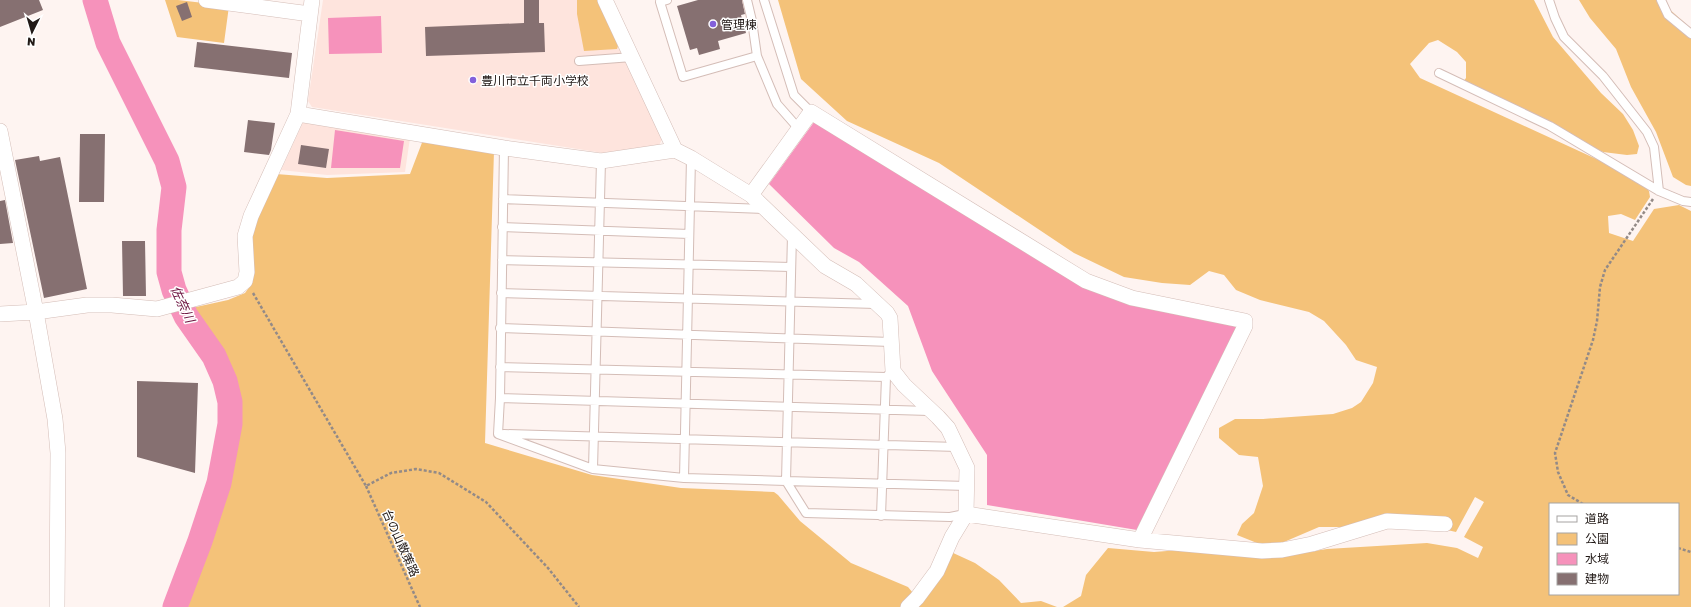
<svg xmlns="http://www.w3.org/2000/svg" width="1691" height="607" viewBox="0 0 1691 607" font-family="'Golos Text','Noto Sans JP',sans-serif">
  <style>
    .built { fill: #fee4dd }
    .green { fill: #f4c279; fill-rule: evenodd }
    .water { fill: #f692bb }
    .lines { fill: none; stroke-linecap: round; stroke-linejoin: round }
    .river { stroke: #f692bb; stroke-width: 25 }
    .building { fill: #867071 }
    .lane-casing { stroke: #d4bdb7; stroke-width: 10 }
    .street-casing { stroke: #d4bdb7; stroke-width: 16 }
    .path { stroke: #938a87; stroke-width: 2.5; stroke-dasharray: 3 2; stroke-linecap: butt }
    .lane { stroke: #fff; stroke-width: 8 }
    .street { stroke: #fff; stroke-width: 15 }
    .poi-dot { fill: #8360db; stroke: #fff; stroke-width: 1.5 }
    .labels { text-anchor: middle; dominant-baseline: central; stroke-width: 3; stroke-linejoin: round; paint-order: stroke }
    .poi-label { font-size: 12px; fill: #211916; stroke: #fff; text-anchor: start }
    .street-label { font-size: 12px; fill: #211916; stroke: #fff }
    .water-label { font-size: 13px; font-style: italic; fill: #6e1642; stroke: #fff }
  </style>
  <rect width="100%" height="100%" fill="#fef4f1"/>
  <path class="built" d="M323,0H599L662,139L659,146L603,153L312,107L308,101Z
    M303,122L410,138L405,172L327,175L281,170Z"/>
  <path class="green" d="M165,0H178L229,6L224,43L177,37Z
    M577,0H598L618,46L617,49L584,51L577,14Z
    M778,0H1534L1553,37L1601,93L1623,114L1633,130L1639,146L1637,154L1627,155L1603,152L1460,86L1466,78V62L1457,52L1438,40L1429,43L1410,64L1420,78L1616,168L1644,185L1649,191L1650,197L1635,220L1621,214L1608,216L1609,233L1633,241L1654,209L1679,205L1691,211V607H1063L1081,596L1086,575L1108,548L1154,552L1193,549L1268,558L1327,549L1427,543L1457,548L1478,558L1483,547L1464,537L1484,502L1475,497L1456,532L1434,527H1319L1284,542L1262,545L1237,535L1242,524L1254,513L1263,486L1258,457L1239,455L1219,438V428L1235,419H1263L1333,414L1352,408L1361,402L1373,383L1377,367L1356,360L1346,345L1324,321L1309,312L1260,300L1236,290L1224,275L1209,271L1190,285L1162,283L1124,277L1074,253L939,163L847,121L801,79ZM1550,504H1678V594H1550Z
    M1579,0H1659L1686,24L1691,33V186L1686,185L1673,177L1656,132L1631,87L1616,49L1590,18Z
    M423,140L494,151L485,443L592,475L681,488L774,492L778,495L800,521L851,563L908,587L913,593L900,607H188C195,577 204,547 212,516C221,484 242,420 233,389C225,362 206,342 191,319L196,307L228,300L245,293L253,282L252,226L276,174L327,178L410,174Z
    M951,552L975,563L999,580L1021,603L1041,601L1057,607H918Z"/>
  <path class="water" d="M381,16L382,53L329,54L328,18Z
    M817,118L1072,280L1239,324L1137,530L987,505V455L932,371L908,306L859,262L834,248L769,184Z
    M335,130L404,141L400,168H331Z"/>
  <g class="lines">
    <path class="river" d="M95,0L108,43L167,161L174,187L169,230V272L174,290L186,316L214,356L225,381L230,402V424L219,483L200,541L175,607"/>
  </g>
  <path class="building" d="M0,0H39L43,10L0,27Z
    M524,0H539V23H544L545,52L426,56L425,27L524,23Z
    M698,0H742L745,14L741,15L746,33L718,41L720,49L699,55L697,48L690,50L677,6Z
    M187,2L192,17L182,21L176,6Z
    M197,42L292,53L289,78L194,67Z
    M248,120L275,123L271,150L269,155L244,152Z
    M80,134H105L104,202H79Z
    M301,145L329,149L326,168L298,164Z
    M39,156L40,161L60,157L87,289L44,298L15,160Z
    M5,200L13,243L0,244V201Z
    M122,241H145L146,296H123Z
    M137,381L198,383L195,473L137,457Z"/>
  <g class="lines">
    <defs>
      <path id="lane" d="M667,0L660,2L683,77L757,56
        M747,0L752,21L757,56L777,104L799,129
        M764,0L794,95L811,112
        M1549,0L1555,18L1564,37L1603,76L1647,132L1654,147L1659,191
        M1661,0L1668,15L1691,34
        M579,61L632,57
        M1439,73L1550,126L1659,191L1683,201L1691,202
        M504,148L500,398L498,434L593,469L684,478L786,481L806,513L950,517L965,514
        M503,199L764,209
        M502,227L689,234
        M792,235L786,481L967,486
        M502,260L791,267
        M501,293L876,304
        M500,328L891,342
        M500,367L886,377
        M500,398L929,411
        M504,434L958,447
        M593,469L601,161
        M684,478L691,158
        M881,516L886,377L889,374"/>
      <path id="street" d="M206,0L310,14
        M605,0L675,150
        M298,114L504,148L601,161L675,150L691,158L751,195L825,266L856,284L887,313L890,318L893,371L904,385L938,417L948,428L967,468L966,514L952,537L937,571L917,598L908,607
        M0,131L36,312L55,419L58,453L57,607
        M751,195L811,112L1086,281L1132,298L1245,321V326L1140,540
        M0,314L36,312L87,305H112L157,309L238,287L245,281L247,272L245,236L251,216L298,114L312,0
        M966,514L1140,540L1262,551L1282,550L1312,544L1387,521L1445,524"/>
    </defs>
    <use href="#lane" class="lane-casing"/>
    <use href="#street" class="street-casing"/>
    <path class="path" d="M253,293L366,486L391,473L416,469L439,473L486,502L548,568L579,607
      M366,486L420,607
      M1583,504L1568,495L1558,472L1555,453L1593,340L1597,321L1600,287L1605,270L1653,199
      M1678,548L1691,552"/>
    <use href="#lane" class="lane"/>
    <use href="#street" class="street"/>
  </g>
  <g class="poi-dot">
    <circle cx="713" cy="24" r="4"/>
    <circle cx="473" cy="80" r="4"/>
  </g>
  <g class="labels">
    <g class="poi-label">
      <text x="721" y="24">管理棟</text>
      <text x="481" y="80">豊川市立千両小学校</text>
    </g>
    <g class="street-label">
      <text transform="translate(401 543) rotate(66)">台の山散策路</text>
    </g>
    <g class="water-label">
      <text transform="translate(183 304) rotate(65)">佐奈川</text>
    </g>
  </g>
  <rect x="1549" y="503" width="130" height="92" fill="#ffffff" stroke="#a6a3a2"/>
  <rect x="1557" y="516" width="20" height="6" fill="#ffffff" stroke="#a6a3a2"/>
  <text x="1585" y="523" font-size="12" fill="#211916">道路</text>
  <rect x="1557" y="533" width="20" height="12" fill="#f4c279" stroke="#a6a3a2"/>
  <text x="1585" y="543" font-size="12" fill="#211916">公園</text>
  <rect x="1557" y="553" width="20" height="12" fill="#f692bb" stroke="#a6a3a2"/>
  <text x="1585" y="563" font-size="12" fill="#211916">水域</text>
  <rect x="1557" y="573" width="20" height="12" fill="#867071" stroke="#a6a3a2"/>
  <text x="1585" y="583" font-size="12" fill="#211916">建物</text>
  <g transform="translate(32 32) rotate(185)" stroke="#ffffff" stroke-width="3" paint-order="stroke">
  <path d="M0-3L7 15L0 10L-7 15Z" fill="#211916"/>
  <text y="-6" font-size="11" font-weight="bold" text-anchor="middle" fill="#211916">N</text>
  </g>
</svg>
